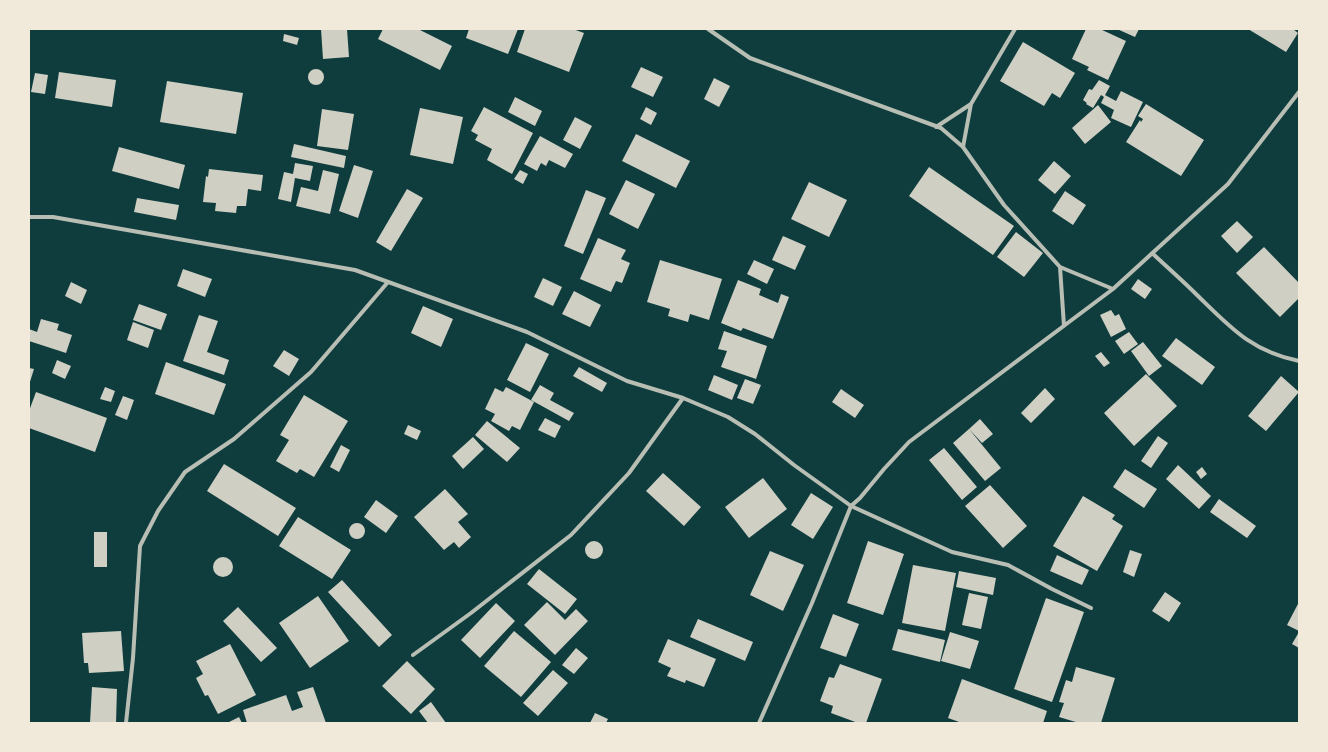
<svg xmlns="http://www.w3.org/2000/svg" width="1328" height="752" viewBox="0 0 1328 752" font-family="'Zilla Slab',serif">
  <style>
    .building { fill: #cfcfc3 }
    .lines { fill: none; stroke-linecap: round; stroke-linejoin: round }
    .minor { stroke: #b8beb3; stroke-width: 4 }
  </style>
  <rect width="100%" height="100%" fill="#0f3d3e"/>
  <path class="building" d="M321,29H347L349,57L323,59Z
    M383,29H418L452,46L440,70L378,39Z
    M469,29H518L508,54L466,38Z
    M525,29H573L584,33L569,72L517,52Z
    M1086,29H1100L1126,41L1108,80L1087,70L1089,67L1072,59Z
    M1117,29H1139L1135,37Z
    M1248,29H1293L1298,33L1286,52Z
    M284,34L299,38L297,45L283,41Z
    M1023,42L1075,73L1060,98L1052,93L1044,106L1000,81Z
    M641,67L663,77L653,97L631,87Z
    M308 77a8 8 0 1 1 16 0a8 8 0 1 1-16 0Z
    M59,72L116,80L112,107L55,98Z
    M35,73L48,75L45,94L31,92Z
    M714,78L730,86L719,107L704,99Z
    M1099,80L1110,86L1104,97L1101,95L1093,108L1086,104L1087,103L1083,100L1089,89L1092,90Z
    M167,81L243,93L236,134L160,122Z
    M1121,91L1143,102L1131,127L1111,118L1114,110L1101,103L1105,95L1116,101Z
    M515,97L542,111L535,126L508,112Z
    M1146,104L1204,140L1181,176L1126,142L1140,120L1141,122L1143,119L1138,116Z
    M1098,105L1111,122L1085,144L1072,128Z
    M484,107L533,133L512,174L487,160L492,149L475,140L478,135L471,131Z
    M646,107L657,113L651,125L640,119Z
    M420,108L463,117L453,164L410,155Z
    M322,109L354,114L348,150L317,146Z
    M575,117L592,126L580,149L563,140Z
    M636,134L690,161L676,188L622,161Z
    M540,136L573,154L565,168L549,160L546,166L541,163L537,171L524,164Z
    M294,144L346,156L344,168L291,157Z
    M119,147L185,165L179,189L112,171Z
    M1054,161L1071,176L1055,194L1038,180Z
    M295,163L313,166L310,181L295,178L291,202L278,199L284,172L293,174Z
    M354,165L373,171L358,218L339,211Z
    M929,167L1014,226L993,255L909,196Z
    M209,169L263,175L261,191L248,189L246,206H237L236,213L215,211L216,203L203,202L206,176L208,177Z
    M323,170L339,174L330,214L296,206L301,187L318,191Z
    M520,170L528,174L523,184L514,179Z
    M626,180L655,194L638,229L609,214Z
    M809,182L847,200L829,237L791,219Z
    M407,189L423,198L391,251L376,242Z
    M586,190L606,198L583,254L564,246Z
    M1065,191L1086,205L1073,225L1052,211Z
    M137,198L179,205L176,220L134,212Z
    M1237,221L1253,237L1237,253L1221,236Z
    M1016,232L1043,253L1024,277L997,257Z
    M783,236L806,246L795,270L772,260Z
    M598,238L626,250L621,259L630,263L622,283L616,281L611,292L580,279Z
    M1264,247L1299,283V298L1280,317L1236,273Z
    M660,260L722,279L709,320L690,314L688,322L668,316L670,309L647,302Z
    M754,260L774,269L767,284L747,274Z
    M183,269L212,279L205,297L177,286Z
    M543,278L562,287L553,306L534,297Z
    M1138,279L1152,289L1145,299L1131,289Z
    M738,280L761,289L759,295L778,303L781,294L789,297L773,339L743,328L741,331L721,323Z
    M71,282L87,290L81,304L65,296Z
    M574,291L601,305L590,327L562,314Z
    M139,304L167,314L161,330L133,320Z
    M423,306L453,319L441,347L411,333Z
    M1111,310L1115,316L1119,314L1126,329L1111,337L1100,315Z
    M199,315L218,321L207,352L229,360L224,375L183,361Z
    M41,319L59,324L57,330L72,335L66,353L29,341V329L37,332Z
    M133,322L154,330L148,348L127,340Z
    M724,331L767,346L756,379L721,367L727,351L718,349Z
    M1129,332L1138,344L1124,354L1115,341Z
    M1176,338L1215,367L1202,385L1162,356Z
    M1143,342L1162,366L1149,376L1131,351Z
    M526,343L549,354L530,392L507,380Z
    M284,350L299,359L289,376L273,366Z
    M1101,352L1110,363L1104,367L1095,356Z
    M57,360L71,366L65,379L52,373Z
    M166,362L226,384L214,415L155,394Z
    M579,367L607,383L602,392L573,376Z
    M29,368L34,369L29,385Z
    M1146,374L1177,406L1134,446L1104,413Z
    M714,375L738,385L732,400L708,390Z
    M1281,376L1299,392L1266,431L1248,416Z
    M745,379L761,385L753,404L737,398Z
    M540,385L554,393L550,400L574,413L569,421L531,400Z
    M105,387L115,391L111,402L100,399Z
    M506,387L534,402L520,430L512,426L509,431L491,421L495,414L485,409L495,388L503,392Z
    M1045,388L1055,399L1031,423L1021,413Z
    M841,389L864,405L855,418L832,402Z
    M36,392L107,418L95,452L29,428V411Z
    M304,395L348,421L314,477L300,469L297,473L276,461L289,440L280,435Z
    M123,396L134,400L127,420L115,415Z
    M545,418L561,426L555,438L538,430Z
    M980,419L993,434L982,443L969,429Z
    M487,421L520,448L507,462L475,435Z
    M408,425L421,431L417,440L404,434Z
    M969,429L1001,468L985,481L953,443Z
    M1158,436L1168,443L1151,468L1141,461Z
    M473,437L484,449L463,469L452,456Z
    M341,445L350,450L339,472L330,467Z
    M944,448L977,487L962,500L929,460Z
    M224,464L296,508L278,536L207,491Z
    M1178,465L1211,496L1199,509L1166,479Z
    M1202,467L1207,474L1201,479L1196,472Z
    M1125,469L1157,489L1144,508L1113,487Z
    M663,473L701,507L684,526L646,491Z
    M763,478L787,509L749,538L725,507Z
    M990,485L1027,526L1003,548L965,506Z
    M445,489L468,514L458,522L471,537L459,548L454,542L444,550L414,517Z
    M811,493L833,507L813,539L791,525Z
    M1083,496L1115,515L1112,519L1123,526L1097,571L1053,546Z
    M1219,499L1256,526L1247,538L1210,512Z
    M376,500L398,516L386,533L364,517Z
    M298,517L351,550L332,579L279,546Z
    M349 531a8 8 0 1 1 16 0a8 8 0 1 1-16 0Z
    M94,532H107V567H94Z
    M585 550a9 9 0 1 1 18 0a9 9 0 1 1-18 0Z
    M868,541L904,554L883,615L847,603Z
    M1130,550L1142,554L1134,577L1123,572Z
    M770,551L804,565L783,611L750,595Z
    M1057,555L1089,570L1082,585L1050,571Z
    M213 567a10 10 0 1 1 20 0a10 10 0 1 1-20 0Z
    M913,565L956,573L945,631L902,623Z
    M539,569L577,599L565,614L527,584Z
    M959,571L996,578L993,595L956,587Z
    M342,580L392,635L379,647L328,592Z
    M1165,592L1181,603L1169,622L1152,611Z
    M969,593L988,597L981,629L962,625Z
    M318,596L349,641L310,668L279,623Z
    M1046,598L1084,612L1052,702L1014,689Z
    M547,602L565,620L576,609L588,621L555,655L524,625Z
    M1299,602V631L1287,625Z
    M496,603L515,621L480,658L461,640Z
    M238,607L277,648L261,662L223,621Z
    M833,614L859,624L846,657L820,648Z
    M698,619L753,642L745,661L690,637Z
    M898,629L945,640L940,662L892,650Z
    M121,631L124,671L89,673L88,663H84L82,633Z
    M514,631L551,662L521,697L484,666Z
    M950,632L979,641L970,669L941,661Z
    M1299,632V648L1292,644Z
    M668,639L716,659L704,687L686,680L685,683L667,676L671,668L658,662Z
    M230,644L256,695L218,714L208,695L205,696L196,678L203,674L196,661Z
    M576,648L588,658L574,674L562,665Z
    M407,661L435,689L411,714L382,686Z
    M840,664L882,679L866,723H858L831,713L833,706L820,701L829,677L834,678Z
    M1076,667L1115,678L1101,723H1079L1059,717L1064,703L1059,702L1066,680L1072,682Z
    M553,670L568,683L538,716L523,703Z
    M962,679L1047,711L1043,723H962L948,718Z
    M92,687L117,689L116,723H90Z
    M313,687L326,723H247L243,710L286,695L292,711L303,707L297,692Z
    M431,702L446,723H428L419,711Z
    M595,713L608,719L606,723H590Z
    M239,717L242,723H227Z"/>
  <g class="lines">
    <path class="minor" d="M708,29L750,58L941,128L963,147L1004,205L1060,267L1113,289
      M936,127L971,104
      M963,147L971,104L1015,29
      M29,217H53L355,270L527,332L627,381L683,398L728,417L755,434L794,465L851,506L952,552L1008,565L1052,589L1091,608
      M1152,253C1167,267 1183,281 1197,295C1231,328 1251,351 1299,361
      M1060,267L1064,326
      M413,655L471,613L571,535L629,473L683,398
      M126,723L133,658L140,546L158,511L185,472L234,439L311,372L388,282
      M759,723L812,603L851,506L860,498L884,469L909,442L1113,289L1228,184L1299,92"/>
  </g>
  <rect width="1328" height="752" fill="none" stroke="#f1e9da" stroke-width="60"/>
</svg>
